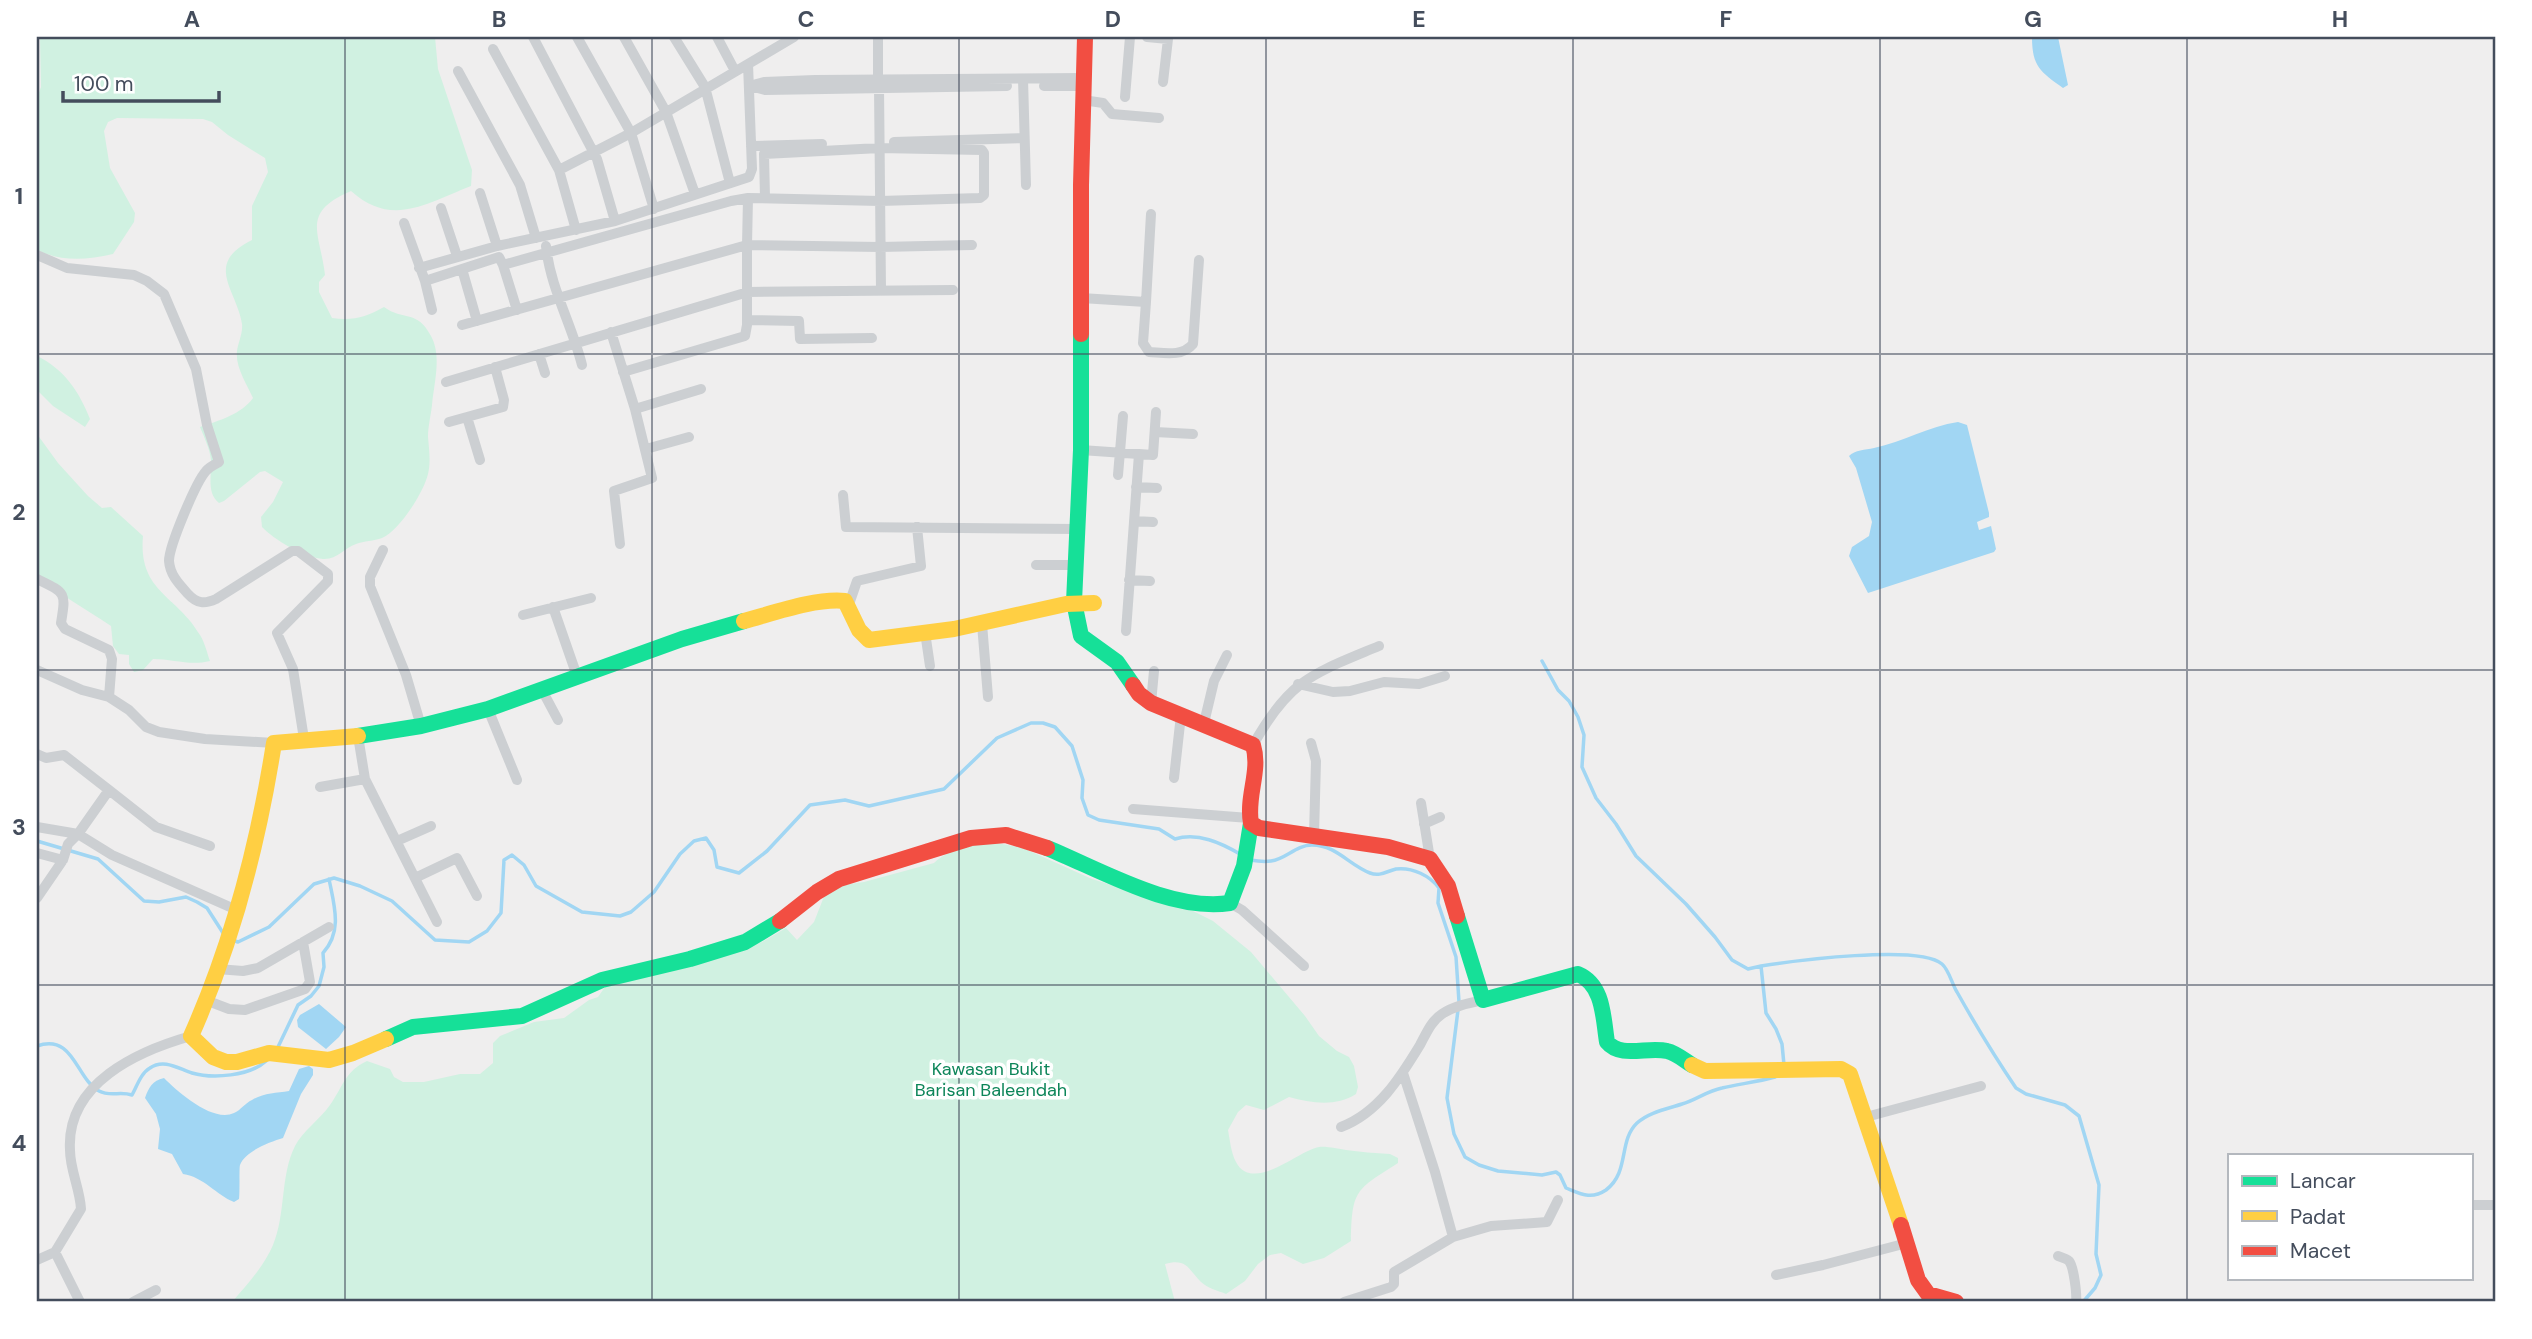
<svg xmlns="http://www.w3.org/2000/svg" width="2532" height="1339" viewBox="0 0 2532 1339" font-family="'DM Sans',sans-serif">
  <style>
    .green { fill: #d0f1e1 }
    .water { fill: #a1d6f3 }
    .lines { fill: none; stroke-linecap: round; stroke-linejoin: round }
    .stream { stroke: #a1d6f3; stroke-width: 3.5 }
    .street { stroke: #cccfd2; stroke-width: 10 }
    .fast { stroke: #16e098; stroke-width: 16 }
    .slow { stroke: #ffcf43; stroke-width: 16 }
    .jam { stroke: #f24e42; stroke-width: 16 }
    .grid { fill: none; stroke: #444d5c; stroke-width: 2; stroke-opacity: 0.55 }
    .labels { text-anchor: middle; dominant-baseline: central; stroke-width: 7; stroke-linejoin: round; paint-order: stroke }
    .park-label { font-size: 18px; fill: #0d8559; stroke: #fff }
    .neatline { fill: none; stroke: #444d5c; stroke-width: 2.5 }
    .grid-label { font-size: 23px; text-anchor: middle; font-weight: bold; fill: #444d5c }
  </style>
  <rect width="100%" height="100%" fill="#efeeee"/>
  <path class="green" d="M37,37H435L438,69L472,170L471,186C427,203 392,228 351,191C300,213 320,232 325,275L319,282V292L332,318C353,321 366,317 384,307C403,321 417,309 431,336C442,356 434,383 432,405C431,415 428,426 428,437C429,449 431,462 428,474C424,492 399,531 382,538C374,541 364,541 356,544C344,548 337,560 323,559C305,558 273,539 262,527L261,517L273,502L283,482L265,471L260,472L224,501L219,503C206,492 212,475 211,460C210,449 204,437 200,427C218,421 242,414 253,398C247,384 235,367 237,351C238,343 243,333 242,324C237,290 203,264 252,240V206L268,172L265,158L228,135L212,122L203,119L117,118L108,122L104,131L110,168L135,213L134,222L113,254C86,260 62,262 37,250V98L41,87L40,39Z
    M37,356C64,369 79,391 90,419L85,427L53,406L37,390Z
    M37,434L58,463L88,496L102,508L111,507L143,536C138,592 177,595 200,635C205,643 207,653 210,661C190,666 173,659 153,659L143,670L134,672L129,664V655L119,654L113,646L111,626C86,609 60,595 37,576Z
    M992,842L1023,848L1092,879L1189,909L1213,921L1251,952L1305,1016L1319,1036L1337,1051L1349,1057L1354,1066L1358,1087L1356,1094C1336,1107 1311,1103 1289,1097L1264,1110L1246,1105L1238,1112L1228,1130C1230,1140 1231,1153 1236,1162C1253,1194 1299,1150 1319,1147C1327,1146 1338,1149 1346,1150C1360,1152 1375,1153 1390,1154L1398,1158V1163C1356,1190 1352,1189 1351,1241L1324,1258L1303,1264L1281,1253L1270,1255L1258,1264L1245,1281L1226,1294C1219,1291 1207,1288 1201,1282C1188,1269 1187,1258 1165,1264L1175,1302H232C247,1285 264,1266 273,1245C286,1214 280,1176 295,1146C302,1132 321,1118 330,1105C343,1087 345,1071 367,1061L390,1069L394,1077L403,1082H424L460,1074H480L493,1063V1043L500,1036L534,1022L564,1018L589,1000L598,997L605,987L762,942L786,928L797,940L814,922L825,894L843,885L864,882L934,863C950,848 972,845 992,842Z"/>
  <path class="water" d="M2032,37H2058L2068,85L2063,88C2041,72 2032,67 2032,37Z
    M1958,422L1967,425L1989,513V517L1977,522L1979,530L1991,526L1996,549L1994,552L1868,593L1849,556L1852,547L1869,536L1872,522L1856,468L1849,456C1855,450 1865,450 1874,448C1903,442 1929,426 1958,422Z
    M319,1004L346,1027L339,1037L326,1049L298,1027L297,1020L300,1015Z
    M309,1066L313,1069V1075L301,1094L283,1138C270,1142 245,1151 240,1165C239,1167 240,1192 239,1199L234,1202C216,1195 204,1177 183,1174L172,1154L158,1149L160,1129L156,1114L145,1098C149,1087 152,1081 164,1078C178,1092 213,1123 234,1113C241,1110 245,1103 252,1100C263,1093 276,1093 289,1091L299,1069Z"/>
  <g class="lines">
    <path class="stream" d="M1542,661L1558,690L1569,701L1578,717L1584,735L1582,767L1596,798L1616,824L1636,856L1686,904L1715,937L1732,960L1748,969L1761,966
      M37,841L98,859L144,901L159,902L186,897L197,902L207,908L225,936
      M1250,860C1256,861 1265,862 1271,861C1286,859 1296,845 1312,845C1336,845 1349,865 1370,873C1380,877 1387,871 1396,869C1413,867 1430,876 1439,888L1438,903L1456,957L1459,1002
      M235,941L238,942L269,927L314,884L334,878L360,886L392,901L435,940L469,942L487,931L501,913L504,860L512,855L524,865L536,886L582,912L620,916L631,912L654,892L680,854L694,841L706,838L714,850L717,867L739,873L767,851L810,805L845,800L869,806L944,789L997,738L1031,723H1043L1055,727L1072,746L1083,780L1082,798L1088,815L1099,820L1159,829L1175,839C1198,832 1221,843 1240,854
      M1458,1010L1447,1098L1454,1134L1465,1157L1479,1165L1498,1171L1542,1175L1556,1172L1560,1175L1566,1188C1581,1194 1591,1200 1606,1190C1630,1172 1618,1141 1637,1123C1649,1112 1667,1109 1682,1104C1696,1100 1707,1091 1722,1088C1739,1084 1757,1082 1775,1077
      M37,1046C74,1033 76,1079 99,1091C110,1097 120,1091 132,1095C137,1086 141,1073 150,1068C164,1058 179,1069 192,1073C213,1079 250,1076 266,1061
      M278,1047L298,1005L311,996L319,986L324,967L323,953C343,931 334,905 329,879
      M1784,1065L1782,1044L1776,1029L1766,1013L1761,966C1793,961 1919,944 1942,964C1949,970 1952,984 1957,992C1975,1024 1995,1057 2016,1088L2026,1094L2065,1105L2079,1116L2099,1185L2096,1254L2101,1275L2095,1288L2083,1302"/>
    <path class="street" d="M533,37L597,159L615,221
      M577,37L631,133L654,209
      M624,37L666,112L695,194
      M674,37L705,87L730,183
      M717,37L735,71
      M878,37V79
      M1147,37L1168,39L1163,82
      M493,49L559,170L576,230
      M458,71L520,185L536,238
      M1023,79L1026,185
      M749,86L764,82L815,80L1083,78
      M750,86L765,90L1007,86
      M1044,86H1083
      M879,87L881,291
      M1125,97L1130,37
      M1083,100L1103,103L1112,114L1159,118
      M894,142L1024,138
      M751,146L822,144
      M559,170L631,133L794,37
      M480,193L497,246
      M441,208L457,256
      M404,223L425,281L499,257L503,265L731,201L748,198L880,201L980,198L984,195V153L982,150L880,148L764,154L765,198
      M546,246C550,287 572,325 582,365
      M37,255L67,268L134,275L147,281L164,294L196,369L207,425L219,462C216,464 209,467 206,471C196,482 169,546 169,561C170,575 179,584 188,594C197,604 205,604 216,599L292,551H298L328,574V581L277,633L293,669L304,739
      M503,265L517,310
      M419,268L497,246L615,221L749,177L752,169L748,64
      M462,269L477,321
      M425,281L432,310
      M1081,298L1146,302L1151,214
      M1146,302L1143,343L1149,352C1165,353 1182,357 1193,344L1199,260
      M747,320L799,321L800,339L872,338
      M462,325L747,245L748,198
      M611,332L635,409L652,478L614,491L620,544
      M539,354L545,373
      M623,372L745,336L747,325V245L880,247L972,245
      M446,382L748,292L953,290
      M635,409L701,389
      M467,417L480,460
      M449,422L503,407L504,400L495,367
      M1155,432L1193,434
      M646,449L689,437
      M1081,450L1153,455L1156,412
      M1118,475L1123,416
      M1136,487L1157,488
      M843,495L846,527L1077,529
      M1134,521L1153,522
      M383,550L370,577V586L406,675L421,726
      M1036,565H1076
      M37,579C66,593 66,592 61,623L65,629L109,650L112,659L109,697
      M1129,580L1150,581
      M553,607L577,676
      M848,607L857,581L921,566L917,527
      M523,615L591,598
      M982,624L988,697
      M1126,631L1139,454
      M925,632L930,666
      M37,670L82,690L109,697L129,710L146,727L159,732L205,739L274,743
      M1298,684L1333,692L1350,691L1384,682L1419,684L1445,676
      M542,690L558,720
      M1151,703L1154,671
      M488,709L517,780
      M1204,723L1214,681L1227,655
      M358,736L365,779L437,922
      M1311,743L1316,761L1314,835
      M1253,745C1290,679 1312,674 1379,646
      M37,754L46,758L64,755L109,790
      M1174,778L1181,715
      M320,787L365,779
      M1421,803L1430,859
      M1133,809L1249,818
      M1424,824L1440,817
      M37,827L78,834
      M397,841L431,826
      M210,846L156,827L109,790L78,834L112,855L239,911
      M37,853L63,860
      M415,878L457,858L477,896
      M37,898L63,860L68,844L78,834
      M1230,903L1242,910L1304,966
      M217,969L243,971L258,968L329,927
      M208,1001L229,1009L245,1010L305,989L310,982L303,942
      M1403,1073L1435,1172L1453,1237
      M1866,1117L1981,1086
      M1341,1127C1378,1113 1400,1078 1420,1045C1426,1034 1431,1021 1442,1014C1454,1006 1469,1003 1483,1000
      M2471,1205H2495
      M55,1252L80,1302
      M2058,1256C2061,1257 2067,1259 2069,1261C2074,1267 2077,1295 2076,1302
      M37,1260L55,1252L81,1209C80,1189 70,1170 70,1150C66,1083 138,1051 191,1036
      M1776,1275L1823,1265L1907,1243
      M133,1302L156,1290
      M1344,1302L1391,1287L1394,1284V1272L1453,1237L1491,1226L1547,1222L1558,1200"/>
    <path class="fast" d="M1081,334V450L1074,602L1081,636L1117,662L1133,685
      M358,736L421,726L488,709L682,639L744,621
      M1047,848C1101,870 1171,912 1230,903L1244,866L1251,823
      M1457,916L1483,1000L1578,974C1604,985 1603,1018 1607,1042C1621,1059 1648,1046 1667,1051C1676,1053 1684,1060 1692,1065
      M386,1039L413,1027L522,1016L602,980L690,959L745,942L780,921"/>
    <path class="slow" d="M744,621C774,613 815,598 845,601L859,630L869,640L954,629L1066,604L1094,603
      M358,736L274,743C258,845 233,942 191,1036L213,1057L226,1062H237L269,1053L329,1060L353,1053L386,1039
      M1692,1065L1705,1071L1841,1069L1850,1074L1901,1225"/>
    <path class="jam" d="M1081,334V185L1085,37
      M1133,685L1139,694L1151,703L1253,745C1261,771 1246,796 1251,823L1259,828L1388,847L1430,859L1448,886L1457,916
      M780,921L817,892L839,879L971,838L1006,835L1047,848
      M1901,1225L1918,1280L1928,1294L1956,1302"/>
  </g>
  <path class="grid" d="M345,37V1302M652,37V1302M959,37V1302M1266,37V1302M1573,37V1302M1880,37V1302M2187,37V1302M37,354H2495M37,670H2495M37,985H2495"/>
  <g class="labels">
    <g class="park-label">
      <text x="991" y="1069">Kawasan Bukit<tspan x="991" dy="21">Barisan Baleendah</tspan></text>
    </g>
  </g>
  <rect width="2532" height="1339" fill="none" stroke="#ffffff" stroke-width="77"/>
  <rect x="2228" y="1154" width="245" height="126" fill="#ffffff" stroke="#b4b8be" stroke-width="2"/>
  <rect x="2242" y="1176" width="35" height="10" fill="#16e098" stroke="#b4b8be" stroke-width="2"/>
  <text x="2290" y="1188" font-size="21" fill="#444d5c">Lancar</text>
  <rect x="2242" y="1211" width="35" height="10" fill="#ffcf43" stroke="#b4b8be" stroke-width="2"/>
  <text x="2290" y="1224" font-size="21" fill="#444d5c">Padat</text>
  <rect x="2242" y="1246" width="35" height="10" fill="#f24e42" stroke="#b4b8be" stroke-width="2"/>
  <text x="2290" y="1258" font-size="21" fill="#444d5c">Macet</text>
  <path d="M63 91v10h156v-10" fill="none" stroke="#444d5c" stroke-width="3.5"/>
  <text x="74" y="91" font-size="21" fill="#444d5c" stroke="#ffffff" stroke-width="5" paint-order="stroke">100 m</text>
  <rect x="38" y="38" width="2456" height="1262" class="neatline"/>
  <g class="grid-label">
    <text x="192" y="27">A</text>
    <text x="499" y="27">B</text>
    <text x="806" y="27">C</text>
    <text x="1113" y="27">D</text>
    <text x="1419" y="27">E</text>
    <text x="1726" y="27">F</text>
    <text x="2033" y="27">G</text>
    <text x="2340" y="27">H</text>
    <text x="19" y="204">1</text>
    <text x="19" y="520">2</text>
    <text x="19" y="835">3</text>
    <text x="19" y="1151">4</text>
  </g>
</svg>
